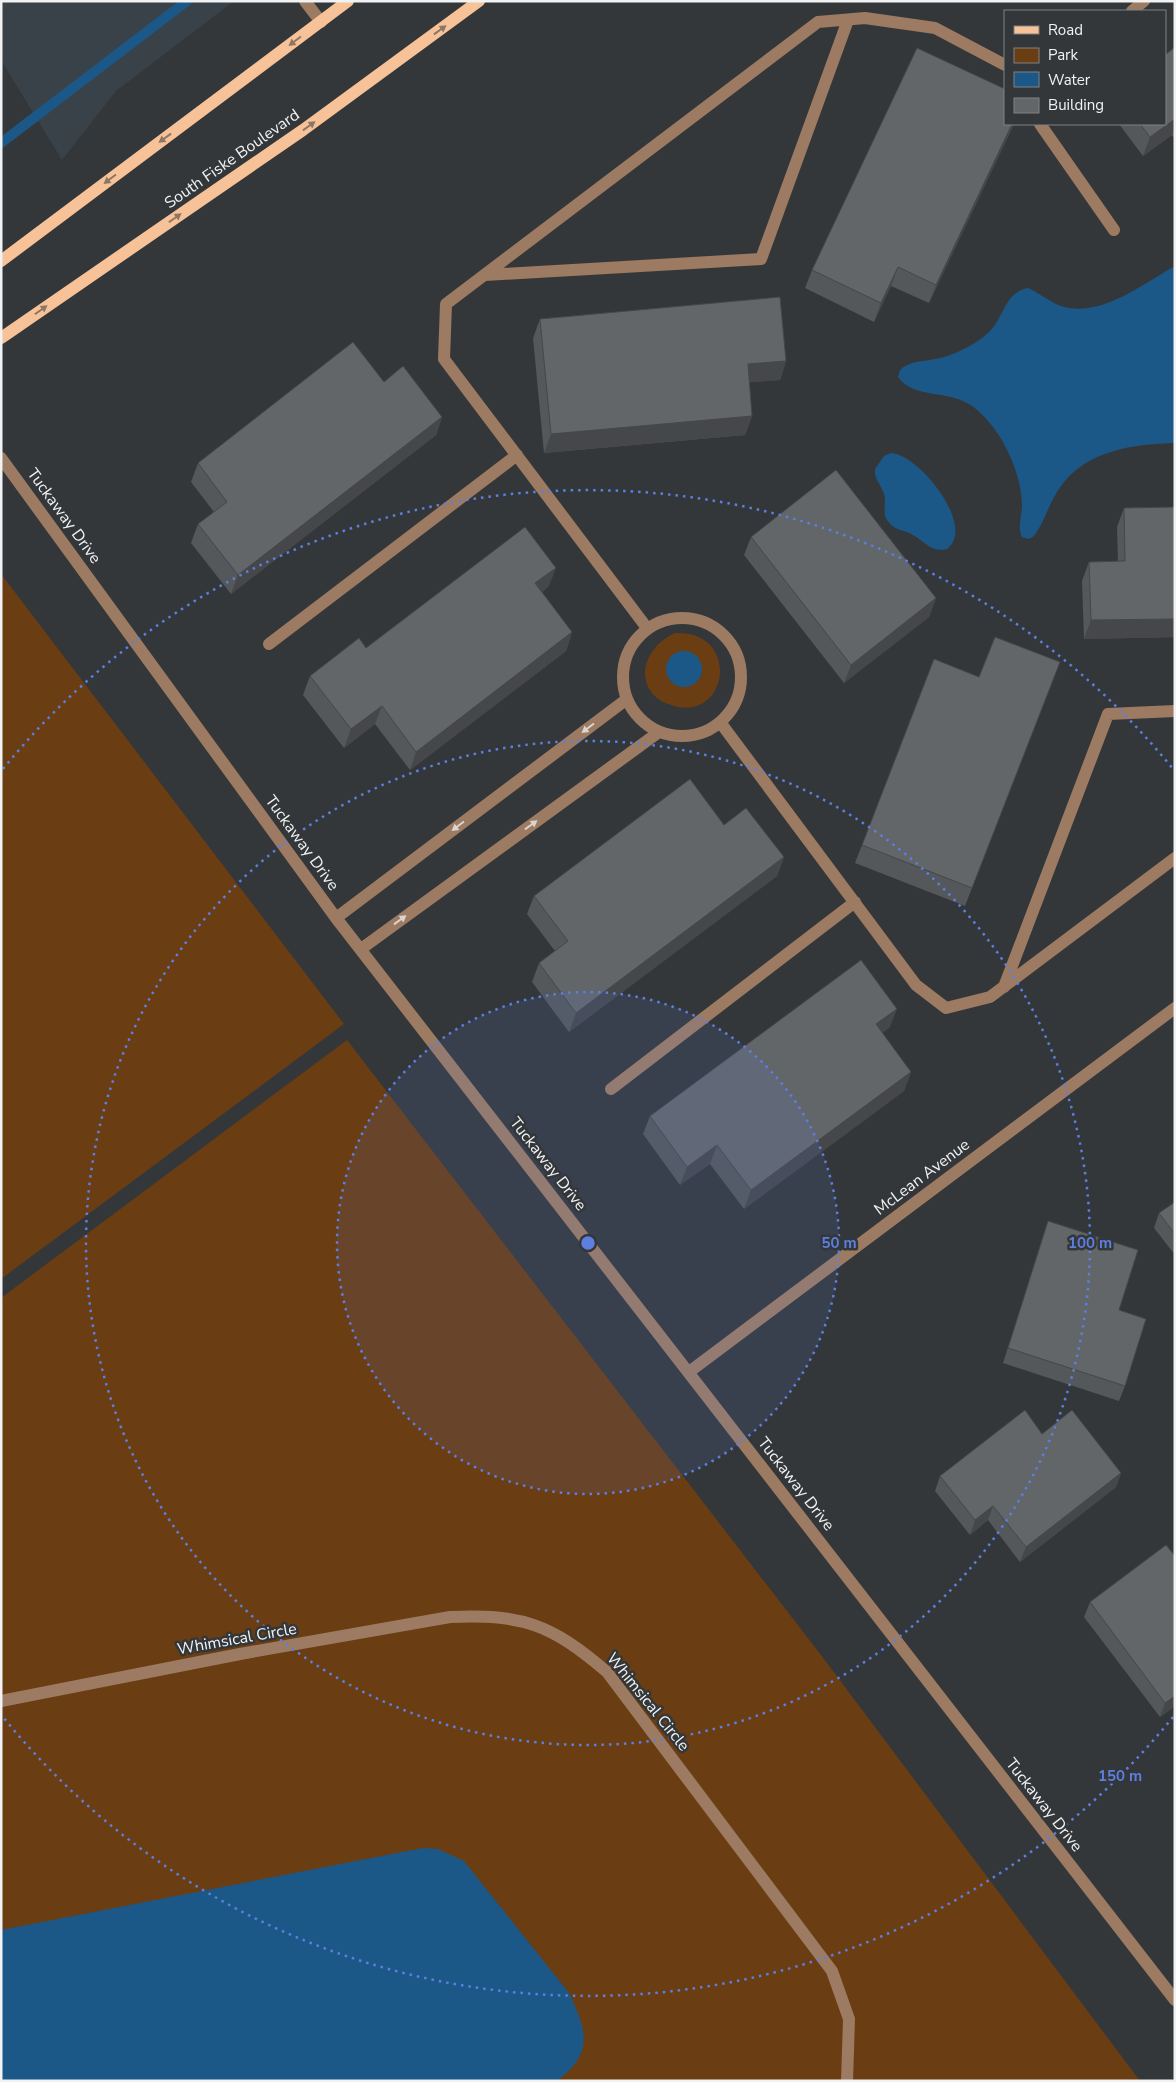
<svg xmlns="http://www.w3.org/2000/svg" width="1176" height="2082" viewBox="0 0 1176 2082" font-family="'Nunito Sans',sans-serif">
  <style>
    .built { fill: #394149 }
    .green { fill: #6a3d13; fill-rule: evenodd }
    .water { fill: #1c5887 }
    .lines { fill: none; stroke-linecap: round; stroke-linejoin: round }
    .stream { stroke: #1c5887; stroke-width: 10 }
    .minor { stroke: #9c7b62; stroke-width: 12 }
    .major { stroke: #f7c297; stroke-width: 12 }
    .wall { fill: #54585a }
    .shaded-wall { fill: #45474a }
    .building { fill: #626669; stroke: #45474a }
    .oneway { fill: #8c7664 }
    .oneway2 { fill: #dbd4cf }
    .ring { fill: none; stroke: #5c7fe0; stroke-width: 2.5; stroke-dasharray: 2.5 5 }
    .labels { text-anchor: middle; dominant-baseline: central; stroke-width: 5; stroke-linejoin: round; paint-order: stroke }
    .street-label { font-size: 16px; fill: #f0f2f3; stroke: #34373a }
    .centre { fill: #5c7fe0; stroke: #34373a; stroke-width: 2.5 }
    .ring-label { font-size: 15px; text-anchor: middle; font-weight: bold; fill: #5c7fe0; stroke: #34373a; stroke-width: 5; stroke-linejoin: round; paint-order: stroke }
  </style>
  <rect width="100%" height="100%" fill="#34373a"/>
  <path class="built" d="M1,1H234L116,91L62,160L1,60Z"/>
  <path class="green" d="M1,574L344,1024L1,1279Z
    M675,633C739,630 730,716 678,707C671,705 663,703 657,698C632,676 650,644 675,633ZM681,651C697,653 704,662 701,677Z
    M347,1040L824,1659L1140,2081H1V1298Z"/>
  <path class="water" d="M1175,266V443C1134,444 1087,450 1061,486C1049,502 1045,522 1033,537L1028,539L1022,537C1017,527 1022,516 1022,506C1022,471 999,423 969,404C947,390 914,399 898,377L900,370C912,359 929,362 944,357C960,352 976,344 988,333C1004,319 1004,292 1028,288C1042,294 1054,306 1069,308C1105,314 1145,283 1175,266Z
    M891,453C919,454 977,527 947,549C932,553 925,542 913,535C903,529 894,531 887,520C882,512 887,503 884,494C881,484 874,480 875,469L884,456Z
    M666 669a18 18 0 1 1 36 0a18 18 0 1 1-36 0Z
    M423,1848L438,1849L464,1861L569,1993C587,2031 594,2053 557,2081H1V1930Z"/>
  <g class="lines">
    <path class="stream" d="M1,143L187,1"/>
    <path class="minor" d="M305,1L321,22
      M1132,11L1144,1
      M1040,124L1114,230
      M485,275L761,259L848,20
      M1,458L336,918L1175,2000
      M623 677a59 59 0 1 1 118 0a59 59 0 1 1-118 0Z
      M647,628L444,359L446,304L818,22L865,18L935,28L1005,65
      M269,644L517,455
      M720,722L916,985L946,1008L990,997L1175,858
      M336,918L627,699
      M361,949L659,732
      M1004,987L1108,714L1175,711
      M611,1089L855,902
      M689,1372L1175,1008
      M1,1701L240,1654L450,1617C523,1614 551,1624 607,1672L832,1971L849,2019L847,2081"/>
    <path class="major" d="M1,261L348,1
      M1,338L303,130L479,1"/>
  </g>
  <path class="wall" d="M1175,47V139L1172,135L1143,156L1119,124H1165Z
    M1005,124H1014L929,303L891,286L874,322L805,288L812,270Z
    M540,319L786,361L780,380L749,382L752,416L745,435L544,453L533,338Z
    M384,382L442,417L436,435L231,594L191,543L198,524L214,512L191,482L198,463Z
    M1175,507V637L1084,639L1082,581L1089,562L1118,561L1117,527L1124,508Z
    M751,537L936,598L929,617L844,683L744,555Z
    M549,586L542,592L572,632L566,651L410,770L375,724L344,748L303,695L310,676L366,648Z
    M1060,662L965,906L855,863L862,845L979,677Z
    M724,825L784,857L777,876L569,1032L532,982L539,963L555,951L527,914L534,896Z
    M890,1027L882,1033L911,1072L904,1091L744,1209L710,1164L680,1185L643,1134L650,1116Z
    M1175,1202V1255L1154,1228L1159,1213Z
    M1048,1221L1119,1310L1125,1386L1119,1401L1003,1363Z
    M1042,1434L1121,1473L1116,1487L1020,1562L988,1520L970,1535L935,1491L940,1476Z
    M1090,1602L1175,1706L1160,1717L1084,1617Z"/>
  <path class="shaded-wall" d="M1175,119V126L1172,135L1143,156L1150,137Z
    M1012,124H1014L929,303L936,285Z
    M898,267L891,286L874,322L881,303Z
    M786,361L780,380L741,383L748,364Z
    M752,416L745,435L544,453L551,434Z
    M442,417L436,435L231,594L238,575Z
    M556,568L549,586L529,602L535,583Z
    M936,598L929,617L844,683L851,665Z
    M1175,619V637L1084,639L1091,620Z
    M572,632L566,651L410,770L416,752Z
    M1060,662L1053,681L965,906L972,888Z
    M382,706L375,724L344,748L351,729Z
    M784,857L777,876L569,1032L576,1013Z
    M897,1009L890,1027L869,1043L876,1024Z
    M911,1072L904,1091L744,1209L751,1190Z
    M717,1145L710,1164L680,1185L687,1167Z
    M1121,1473L1116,1487L1020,1562L1026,1547Z
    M993,1506L988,1520L970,1535L975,1520Z
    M1175,1696V1706L1160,1717L1165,1703Z"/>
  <path class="building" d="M1175,47V119L1150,137L1140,124H1165V55Z
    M917,48L1005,89V124H1012L936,285L898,267L881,303L812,270Z
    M780,297L786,361L748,364L752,416L551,434L540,319Z
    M353,342L384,382L403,366L442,417L238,575L198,524L227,502L198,463Z
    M836,470L936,598L851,665L751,537Z
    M1175,507V619L1091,620L1089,562L1125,561L1124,508Z
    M525,527L556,568L535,583L572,632L416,752L382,706L351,729L310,676L359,638L366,648Z
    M995,637L1060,662L972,888L862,845L934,659L979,677Z
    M690,779L724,825L746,808L784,857L576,1013L539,963L568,941L534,896Z
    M861,960L897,1009L876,1024L911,1072L751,1190L717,1145L687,1167L650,1116Z
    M1175,1202V1234L1159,1213Z
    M1048,1221L1138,1250L1119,1310L1146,1319L1125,1386L1008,1348Z
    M1025,1410L1042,1434L1072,1410L1121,1473L1026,1547L993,1506L975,1520L940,1476Z
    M1166,1545L1175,1556V1696L1165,1703L1090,1602Z"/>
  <defs><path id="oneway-solid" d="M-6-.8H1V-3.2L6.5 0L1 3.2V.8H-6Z" transform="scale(1.25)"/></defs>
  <g class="oneway">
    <use href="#oneway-solid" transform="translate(440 30) rotate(-36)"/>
    <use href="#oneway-solid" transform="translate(295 41) rotate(143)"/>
    <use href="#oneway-solid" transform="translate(309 126) rotate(-36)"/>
    <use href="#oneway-solid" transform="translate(165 138) rotate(144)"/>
    <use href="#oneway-solid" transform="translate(110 179) rotate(143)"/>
    <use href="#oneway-solid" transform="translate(175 218) rotate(-35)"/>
    <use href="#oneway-solid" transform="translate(41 310) rotate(-35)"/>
  </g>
  <g class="oneway2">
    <use href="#oneway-solid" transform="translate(588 728) rotate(143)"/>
    <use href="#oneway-solid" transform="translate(531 825) rotate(-36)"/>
    <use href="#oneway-solid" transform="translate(458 826) rotate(143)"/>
    <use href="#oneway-solid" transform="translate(400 920) rotate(-36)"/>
  </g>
  <circle cx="588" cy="1243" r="251" fill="#5c7fe0" fill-opacity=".12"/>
  <g class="ring">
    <circle cx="588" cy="1243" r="251"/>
    <circle cx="588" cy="1243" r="502"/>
    <path d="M1173 1717A753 753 0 0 1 3 1717M3 769A753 753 0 0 1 1173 769"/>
  </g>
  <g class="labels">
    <g class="street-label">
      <text transform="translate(232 159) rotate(-35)">South Fiske Boulevard</text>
      <text transform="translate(64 516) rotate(54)">Tuckaway Drive</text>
      <text transform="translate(302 843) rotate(54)">Tuckaway Drive</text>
      <text transform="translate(548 1164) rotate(52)">Tuckaway Drive</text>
      <text transform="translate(922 1177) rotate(-37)">McLean Avenue</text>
      <text transform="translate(796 1484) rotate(52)">Tuckaway Drive</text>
      <text transform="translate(237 1639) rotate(-10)">Whimsical Circle</text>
      <text transform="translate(648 1702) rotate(51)">Whimsical Circle</text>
      <text transform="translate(1044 1805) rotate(52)">Tuckaway Drive</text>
    </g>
  </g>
  <circle cx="588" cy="1243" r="8" class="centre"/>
  <g class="ring-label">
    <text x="839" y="1248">50 m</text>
    <text x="1090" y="1248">100 m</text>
    <text x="1120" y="1781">150 m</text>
  </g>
  <rect width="1176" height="2082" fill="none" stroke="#f0f2f3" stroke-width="5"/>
  <rect x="1004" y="10" width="162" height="115" fill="#34373a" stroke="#7f8284"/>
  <rect x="1014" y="26" width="25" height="8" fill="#f7c297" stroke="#7f8284"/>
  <text x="1048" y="35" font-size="15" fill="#f0f2f3">Road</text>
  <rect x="1014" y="48" width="25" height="15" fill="#6a3d13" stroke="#7f8284"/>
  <text x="1048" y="60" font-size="15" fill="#f0f2f3">Park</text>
  <rect x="1014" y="72" width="25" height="15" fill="#1c5887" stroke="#7f8284"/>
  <text x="1048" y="85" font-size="15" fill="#f0f2f3">Water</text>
  <rect x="1014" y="98" width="25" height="15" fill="#626669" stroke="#7f8284"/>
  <text x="1048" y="110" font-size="15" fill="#f0f2f3">Building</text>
</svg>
